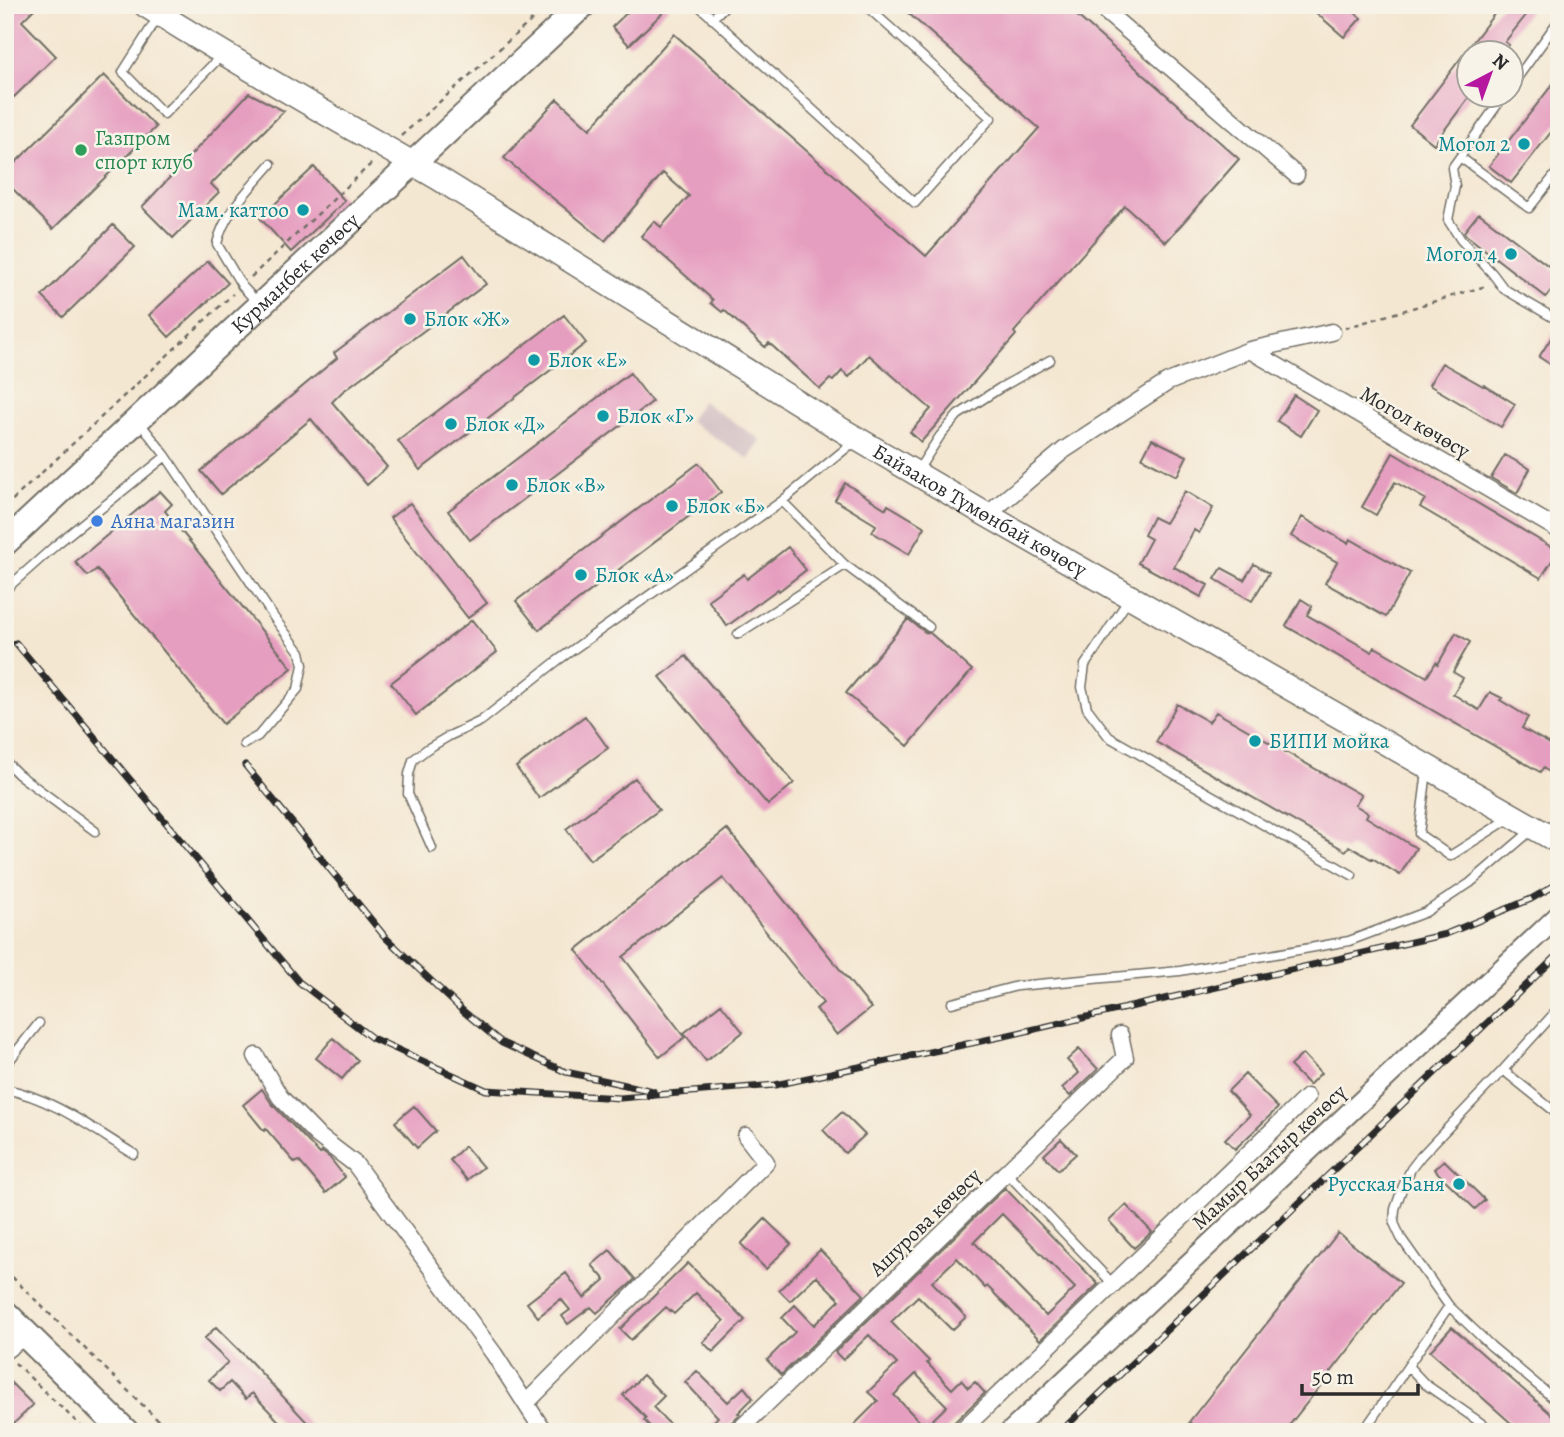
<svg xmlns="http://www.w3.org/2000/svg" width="1564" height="1437" font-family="Alegreya,serif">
  <rect width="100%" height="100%" fill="#f7f3e8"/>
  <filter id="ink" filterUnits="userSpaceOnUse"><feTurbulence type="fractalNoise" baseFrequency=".0143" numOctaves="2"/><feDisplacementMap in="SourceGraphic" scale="14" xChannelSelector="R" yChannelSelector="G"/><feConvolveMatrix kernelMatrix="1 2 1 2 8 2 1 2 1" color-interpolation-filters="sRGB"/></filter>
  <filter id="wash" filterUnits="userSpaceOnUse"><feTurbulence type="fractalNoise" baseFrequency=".00686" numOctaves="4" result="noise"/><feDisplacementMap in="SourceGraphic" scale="28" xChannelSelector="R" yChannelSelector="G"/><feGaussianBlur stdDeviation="1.57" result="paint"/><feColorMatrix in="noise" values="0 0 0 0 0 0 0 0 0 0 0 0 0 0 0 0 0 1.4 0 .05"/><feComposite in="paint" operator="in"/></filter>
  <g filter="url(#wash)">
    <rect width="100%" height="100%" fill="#f4e7d1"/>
    <path fill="#d2bec3" d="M 702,401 L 761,440 L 749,459 L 689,421 Z"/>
    <g id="blocks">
      <path fill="#e69ec0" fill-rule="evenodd" d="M 5,5 L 38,5 L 22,21 L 56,56 L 14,97 L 5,88 Z
        M 635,5 L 671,5 L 629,45 L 612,27 Z
        M 899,5 L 1065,5 L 1239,159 L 1166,242 L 1125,206 L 1014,332 L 1016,335 L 921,442 L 910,432 L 931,409 L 869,355 L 849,377 L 842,371 L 833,381 L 830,379 L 820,389 L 769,343 L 765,347 L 724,310 L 722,312 L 711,303 L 713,300 L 641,236 L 654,221 L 661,227 L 689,196 L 663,173 L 605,241 L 504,158 L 557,99 L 590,129 L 674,34 L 926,256 L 1039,128 Z
        M 1307,5 L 1346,5 L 1361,18 L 1344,37 Z
        M 1501,5 L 1534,5 L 1505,42 L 1509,45 L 1503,52 L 1469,52 L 1469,97 L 1434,144 L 1410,125 Z
        M 104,75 L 156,127 L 53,229 L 5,181 L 5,173 Z
        M 1559,76 L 1559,122 L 1511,183 L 1489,166 Z
        M 249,93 L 284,111 L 211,184 L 219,192 L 173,238 L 142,207 Z
        M 314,167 L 345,201 L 291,252 L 260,218 Z
        M 1479,213 L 1559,274 L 1559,280 L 1546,297 L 1466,235 L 1464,232 Z
        M 113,225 L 135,247 L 63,317 L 42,296 Z
        M 464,255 L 486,284 L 342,392 L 332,402 L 387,467 L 367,485 L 311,419 L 221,494 L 201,471 L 337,358 L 334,353 Z
        M 208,261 L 228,283 L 169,337 L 149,315 Z
        M 564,315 L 586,343 L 420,470 L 398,441 Z
        M 1558,327 L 1559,327 L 1559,370 L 1539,357 Z
        M 1442,363 L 1483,386 L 1484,385 L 1515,404 L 1501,427 L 1429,385 Z
        M 630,373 L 652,402 L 470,540 L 448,511 Z
        M 1294,395 L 1317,410 L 1301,436 L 1277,421 Z
        M 1152,439 L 1187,456 L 1177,476 L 1142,458 Z
        M 1393,453 L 1558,551 L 1541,578 L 1420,507 L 1425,499 L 1395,482 L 1376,515 L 1362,507 Z
        M 1505,455 L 1530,469 L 1517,493 L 1491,478 Z
        M 699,463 L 721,492 L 539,630 L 516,601 Z
        M 845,483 L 886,509 L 888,505 L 925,527 L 909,554 L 872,532 L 876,525 L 835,500 Z
        M 160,491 L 172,504 L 165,511 L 292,668 L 223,724 L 97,569 L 88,576 L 75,562 Z
        M 1185,491 L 1213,508 L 1199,533 L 1194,530 L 1174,567 L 1208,585 L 1201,597 L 1138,563 L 1151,539 L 1144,535 L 1153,517 L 1165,523 Z
        M 410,503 L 487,603 L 468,618 L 390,518 Z
        M 1302,517 L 1348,543 L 1350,539 L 1410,573 L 1386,617 L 1325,583 L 1337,562 L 1291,536 Z
        M 788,547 L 806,570 L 779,591 L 778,589 L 727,626 L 708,600 L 744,574 L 747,579 Z
        M 1254,564 L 1269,573 L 1252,601 L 1215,579 L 1222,568 L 1244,580 Z
        M 1301,599 L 1312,606 L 1307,615 L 1372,652 L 1375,647 L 1427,677 L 1436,662 L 1438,664 L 1456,633 L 1470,642 L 1453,672 L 1463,678 L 1453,694 L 1479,710 L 1490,692 L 1502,698 L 1500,700 L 1528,717 L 1522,728 L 1559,749 L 1559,778 L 1543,768 L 1540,772 L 1286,626 Z
        M 908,619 L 925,632 L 930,633 L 972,670 L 908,746 L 846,693 Z
        M 472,620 L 497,652 L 416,715 L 391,683 Z
        M 686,656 L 794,783 L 768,805 L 660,677 Z
        M 1177,704 L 1209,722 L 1216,712 L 1361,795 L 1355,805 L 1368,813 L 1366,817 L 1416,848 L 1400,875 L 1372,858 L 1371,859 L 1349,846 L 1346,851 L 1156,742 Z
        M 585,716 L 608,748 L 539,798 L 516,767 Z
        M 635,778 L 659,810 L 590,860 L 566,829 Z
        M 727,829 L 871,1008 L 837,1035 L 816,1009 L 823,1003 L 723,878 L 623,957 L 685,1037 L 660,1057 L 576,950 Z
        M 721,1004 L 743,1032 L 706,1061 L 684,1033 Z
        M 333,1038 L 358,1060 L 342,1079 L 316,1058 Z
        M 1079,1049 L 1098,1069 L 1070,1096 L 1062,1088 L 1079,1073 L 1067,1060 Z
        M 1303,1054 L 1321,1073 L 1309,1085 L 1290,1066 Z
        M 1245,1074 L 1278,1108 L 1235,1149 L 1225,1139 L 1250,1115 L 1228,1091 Z
        M 262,1089 L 272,1104 L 320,1154 L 322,1152 L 329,1157 L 345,1177 L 326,1193 L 299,1161 L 295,1163 L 266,1129 L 264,1131 L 243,1105 Z
        M 414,1106 L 436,1131 L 417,1148 L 395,1122 Z
        M 842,1112 L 865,1135 L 845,1153 L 823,1130 Z
        M 1061,1139 L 1076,1154 L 1058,1170 L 1044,1155 Z
        M 465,1146 L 483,1167 L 467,1180 L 450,1160 Z
        M 1444,1160 L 1485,1200 L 1475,1209 L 1434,1169 Z
        M 1005,1188 L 1098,1284 L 1040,1340 L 987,1286 L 985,1288 L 957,1258 L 932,1282 L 966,1317 L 952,1330 L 918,1296 L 891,1322 L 929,1361 L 927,1363 L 952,1389 L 961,1380 L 968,1388 L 975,1382 L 985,1393 L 944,1432 L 880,1432 L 875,1427 L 869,1432 L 847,1432 L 878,1401 L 868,1392 L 897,1364 L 869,1335 L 843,1360 L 835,1352 ZM 1002,1214 L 1075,1288 L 1046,1316 L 974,1242 ZM 916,1374 L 947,1406 L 925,1427 L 894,1395 Z
        M 1126,1205 L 1152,1232 L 1134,1248 L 1109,1221 Z
        M 765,1219 L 791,1244 L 766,1269 L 741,1244 Z
        M 1338,1233 L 1401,1283 L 1284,1432 L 1202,1432 L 1189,1422 Z
        M 610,1250 L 635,1279 L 630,1284 L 597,1313 L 591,1307 L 568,1324 L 562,1316 L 570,1310 L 561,1299 L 538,1317 L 527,1303 L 566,1273 L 584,1298 L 605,1280 L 592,1265 Z
        M 820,1250 L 864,1295 L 781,1375 L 767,1360 L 795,1332 L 782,1318 L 795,1305 L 814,1325 L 840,1300 L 816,1276 L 790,1301 L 779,1290 Z
        M 688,1263 L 745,1320 L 713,1352 L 703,1342 L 724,1321 L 696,1293 L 674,1314 L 666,1307 L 631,1340 L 620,1329 Z
        M 216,1327 L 250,1361 L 316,1432 L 289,1432 L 252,1393 L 246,1399 L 230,1382 L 220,1391 L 209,1380 L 228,1362 L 204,1339 Z
        M 1452,1327 L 1559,1421 L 1559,1432 L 1521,1432 L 1430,1351 Z
        M 697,1371 L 728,1402 L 744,1387 L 753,1398 L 738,1413 L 740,1414 L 729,1425 L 727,1432 L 703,1432 L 718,1417 L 685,1382 Z
        M 643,1375 L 664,1396 L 653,1407 L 677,1432 L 655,1432 L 644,1420 L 646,1418 L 623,1395 Z
        M 5,1377 L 33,1405 L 5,1432 Z"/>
    </g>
  </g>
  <g filter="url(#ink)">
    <use href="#blocks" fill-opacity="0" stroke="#716d65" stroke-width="2"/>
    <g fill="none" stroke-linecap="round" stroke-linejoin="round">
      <defs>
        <path id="service" d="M 698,5 L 915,203 L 991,118 L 865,5
          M 158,17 L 123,72 L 164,114 L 223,54
          M 712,19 L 726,5
          M 1512,85 L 1559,20
          M 1505,94 L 1452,168 L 1455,186 L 1448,220 L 1461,240 L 1492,273 L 1504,289 L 1559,321
          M 1460,157 L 1529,208 L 1559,170
          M 258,303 L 242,286 L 217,244 C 224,212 250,189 271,164
          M 139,422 L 166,456 L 275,619 L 300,652 L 303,665 L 298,689 L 258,736 L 244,744
          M 918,470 L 940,436 L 958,415 L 1000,388 L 1050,360
          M 782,501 L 845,565 L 929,627
          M 5,590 L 57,544 L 166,456
          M 1129,599 L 1085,665 L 1082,687 L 1087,708 L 1109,737 L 1352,875
          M 738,634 L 845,565
          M 5,761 L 18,774 L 95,831
          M 1427,771 L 1419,834 L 1450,856 L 1510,818
          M 432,848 L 408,794 L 409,774 L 413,760 L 427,749 L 449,736 L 481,721 L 557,661 L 782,501 L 855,441
          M 952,1003 L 1017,986 L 1180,971 L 1349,941 L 1426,912 L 1470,883 L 1532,830
          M 1559,1008 L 1503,1070 L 1421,1156 L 1411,1169 L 1403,1186 L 1395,1209 L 1394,1223 L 1401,1238 L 1449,1306 L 1491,1346 L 1559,1403
          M 5,1066 L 39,1023
          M 1503,1070 L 1559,1115
          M 5,1089 C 53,1098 94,1130 134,1154
          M 1006,1172 L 1113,1284
          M 1449,1306 L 1408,1366 L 1425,1384 L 1494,1432
          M 1363,1432 L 1408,1366"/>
        <path id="minor" d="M 1098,5 L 1296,175
          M 1250,350 L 1559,530
          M 987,515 L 1064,450 L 1168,382 L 1250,350 L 1332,332
          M 256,1056 L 280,1097 L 317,1135 L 355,1164 L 494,1354 L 544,1432
          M 5,1351 L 26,1335
          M 526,1403 L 766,1162 L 746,1136
          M 737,1432 L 1125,1058 L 1120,1035
          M 960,1432 L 1307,1097"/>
        <path id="tertiary" d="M 1010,1432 L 1559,915"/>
        <g id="secondary">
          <path id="s1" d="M 145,5 C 241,66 340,121 438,178 L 837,427 L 987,515 L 1559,842"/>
        </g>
        <g id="primary">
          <path id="s2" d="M 5,543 L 583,5"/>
        </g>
        <path id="trunk" d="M 5,1314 L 125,1432"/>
      </defs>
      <use href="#service" stroke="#716d65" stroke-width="11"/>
      <use href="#minor" stroke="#716d65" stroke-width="19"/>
      <use href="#tertiary" stroke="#716d65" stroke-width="23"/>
      <use href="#secondary" stroke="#716d65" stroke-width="26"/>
      <use href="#primary" stroke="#716d65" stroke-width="28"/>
      <use href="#trunk" stroke="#716d65" stroke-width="30"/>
      <path stroke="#716d65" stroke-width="2.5" stroke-dasharray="5 5" stroke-linecap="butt" d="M 401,136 L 549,5
        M 251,277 L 373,162
        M 1345,328 L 1486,286
        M 5,507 L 233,294
        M 5,1270 L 170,1432
        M 15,1363 L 87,1432"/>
      <use href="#service" stroke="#fff" stroke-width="8"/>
      <use href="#minor" stroke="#fff" stroke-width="16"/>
      <use href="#tertiary" stroke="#fff" stroke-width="19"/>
      <use href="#secondary" stroke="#fff" stroke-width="23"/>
      <use href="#primary" stroke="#fff" stroke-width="24"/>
      <use href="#trunk" stroke="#fff" stroke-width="26"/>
      <defs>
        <path id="rail" d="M 16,643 L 299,982 L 372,1038 L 486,1090 L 620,1098 L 775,1085 L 1009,1035 L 1446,934 L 1531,899 L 1559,883
          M 245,765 L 386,938 L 463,1011 L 502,1043 L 566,1072 L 653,1091
          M 1060,1432 L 1559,954"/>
      </defs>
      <use href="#rail" stroke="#2b2b2b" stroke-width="7"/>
      <use href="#rail" stroke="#f7f3e8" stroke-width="4.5" stroke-dasharray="13" stroke-linecap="butt"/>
    </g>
  </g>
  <g fill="#0f9aa8" stroke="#f7f3e8" stroke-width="2.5">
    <circle cx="1524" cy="144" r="7"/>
    <circle cx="303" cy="210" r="7"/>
    <circle cx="1511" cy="254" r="7"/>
    <circle cx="410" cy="319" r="7"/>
    <circle cx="534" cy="360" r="7"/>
    <circle cx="603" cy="416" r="7"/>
    <circle cx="451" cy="424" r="7"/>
    <circle cx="512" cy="485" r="7"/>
    <circle cx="672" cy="506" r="7"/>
    <circle cx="581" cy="575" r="7"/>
    <circle cx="1255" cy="741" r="7"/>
    <circle cx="1459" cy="1184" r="7"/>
  </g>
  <circle fill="#2e9e5b" stroke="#f7f3e8" stroke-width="2.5" cx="81" cy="150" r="7"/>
  <circle fill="#3f7fe0" stroke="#f7f3e8" stroke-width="2.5" cx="97" cy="521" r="7"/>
  <g text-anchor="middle" stroke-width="5" stroke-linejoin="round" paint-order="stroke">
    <g font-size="21" fill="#27864d" stroke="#f7f3e8" text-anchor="start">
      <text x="95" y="145">Газпром<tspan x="95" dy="24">спорт клуб</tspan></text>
    </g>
    <g font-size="21" fill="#0d838f" stroke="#f7f3e8" text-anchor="start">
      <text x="1510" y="151" text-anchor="end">Могол 2</text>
      <text x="289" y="217" text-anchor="end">Мам. каттоо</text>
      <text x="1497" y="261" text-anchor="end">Могол 4</text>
      <text x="424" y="326">Блок «Ж»</text>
      <text x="548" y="367">Блок «Е»</text>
      <text x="617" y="423">Блок «Г»</text>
      <text x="465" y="431">Блок «Д»</text>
      <text x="526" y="492">Блок «В»</text>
      <text x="686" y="513">Блок «Б»</text>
      <text x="595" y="582">Блок «А»</text>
      <text x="1269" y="748">БИПИ мойка</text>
      <text x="1445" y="1191" text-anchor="end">Русская Баня</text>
    </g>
    <g font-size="21" fill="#2b2b2b" stroke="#f7f3e8">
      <text dy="7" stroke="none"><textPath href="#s2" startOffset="396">Курманбек көчөсү</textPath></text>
      <text transform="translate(1415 422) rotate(30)" y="7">Могол көчөсү</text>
      <text dy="7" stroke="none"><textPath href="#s1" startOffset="976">Байзаков Түмөнбай көчөсү</textPath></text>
      <text transform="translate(1269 1157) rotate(-43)" y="7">Мамыр Баатыр көчөсү</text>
      <text transform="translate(925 1222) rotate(-44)" y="7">Ашурова көчөсү</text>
    </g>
    <g font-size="21" fill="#366cbe" stroke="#f7f3e8" text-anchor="start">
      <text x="111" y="528">Аяна магазин</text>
    </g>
  </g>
  <rect width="1564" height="1437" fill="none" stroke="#f7f3e8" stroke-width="28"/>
  <g transform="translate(1490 74) rotate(41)"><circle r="33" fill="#f7f3e8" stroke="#a5a39c" stroke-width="2"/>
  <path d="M0-5L12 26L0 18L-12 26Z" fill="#b5179e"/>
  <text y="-10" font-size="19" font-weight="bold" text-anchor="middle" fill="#2b2b2b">N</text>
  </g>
  <path d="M1302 1384v10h116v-10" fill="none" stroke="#2b2b2b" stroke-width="3.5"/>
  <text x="1312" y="1384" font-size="21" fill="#2b2b2b" stroke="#f7f3e8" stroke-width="5" paint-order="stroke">50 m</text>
</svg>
